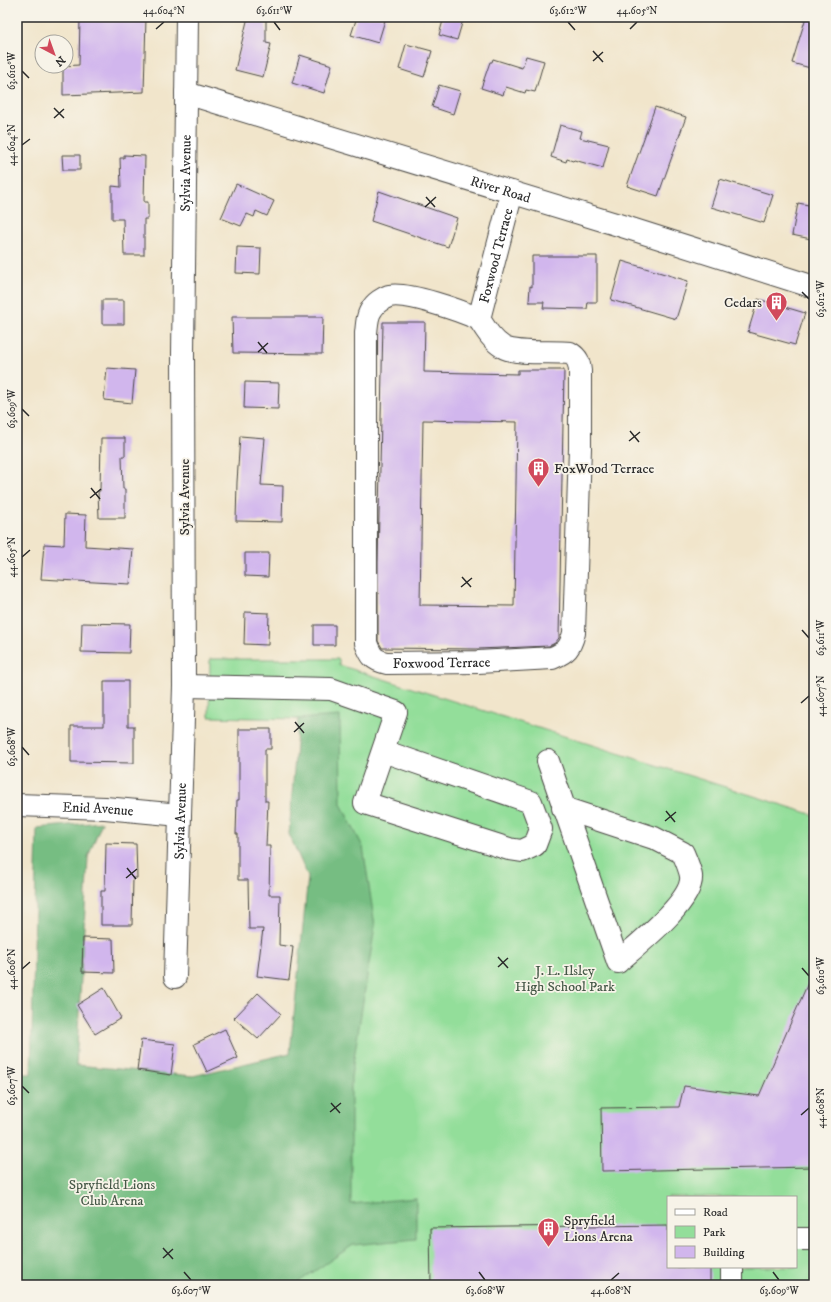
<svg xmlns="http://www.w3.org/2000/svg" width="831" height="1302" font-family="'IM FELL DW Pica',serif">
  <rect width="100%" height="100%" fill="#f7f3e8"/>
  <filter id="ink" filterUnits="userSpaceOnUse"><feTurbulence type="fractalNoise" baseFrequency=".025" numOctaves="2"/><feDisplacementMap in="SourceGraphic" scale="8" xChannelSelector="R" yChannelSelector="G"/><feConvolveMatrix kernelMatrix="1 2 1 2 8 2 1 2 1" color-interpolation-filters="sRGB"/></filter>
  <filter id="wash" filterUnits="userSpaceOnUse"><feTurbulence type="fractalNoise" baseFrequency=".012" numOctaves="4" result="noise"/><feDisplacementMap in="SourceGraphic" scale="16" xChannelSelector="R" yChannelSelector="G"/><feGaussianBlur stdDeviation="0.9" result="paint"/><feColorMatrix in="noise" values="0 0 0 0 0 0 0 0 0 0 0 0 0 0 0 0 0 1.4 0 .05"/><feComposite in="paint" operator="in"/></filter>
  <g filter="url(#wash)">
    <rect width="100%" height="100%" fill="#f1e5cb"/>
    <path fill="#93de9a" stroke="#5f8462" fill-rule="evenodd" d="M 210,659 L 339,659 L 339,665 L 814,815 L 814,1285 L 17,1285 L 17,1079 L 334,1092 L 338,717 L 298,719 L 209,717 ZM 668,1197 L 796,1197 L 796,1267 L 668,1267 Z"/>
    <path fill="#76bd82" stroke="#507456" d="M 340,716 L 341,804 L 363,847 L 375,926 L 351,1077 L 351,1204 L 416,1198 L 416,1239 L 353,1245 L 300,1281 L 296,1285 L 17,1285 L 17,1074 L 31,1074 L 37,828 L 102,822 L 88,857 L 76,1065 L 193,1076 L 290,1053 L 308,877 L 289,834 L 298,719 Z"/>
    <g id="blocks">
      <path fill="#d1b6ed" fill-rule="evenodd" d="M 80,17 L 146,17 L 144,92 L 63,95 L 63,66 L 79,65 Z
        M 248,17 L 266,17 L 266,43 L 271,44 L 263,77 L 235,70 Z
        M 357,17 L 386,17 L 378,43 L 351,35 Z
        M 444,17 L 454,17 L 463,20 L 457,40 L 439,35 Z
        M 806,17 L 814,17 L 814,69 L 792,63 Z
        M 406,44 L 432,51 L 424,77 L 399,69 Z
        M 300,55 L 332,65 L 324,93 L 292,83 Z
        M 526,56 L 544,61 L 535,92 L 526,90 L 525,93 L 506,87 L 503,95 L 481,88 L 490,62 L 492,62 L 493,59 L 522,68 Z
        M 439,85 L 460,91 L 453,114 L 432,107 Z
        M 655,107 L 686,117 L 658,196 L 627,186 Z
        M 560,125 L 582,131 L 580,138 L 609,145 L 603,168 L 574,160 L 573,161 L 567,159 L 566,162 L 551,157 Z
        M 62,155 L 80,155 L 80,170 L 63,170 Z
        M 124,155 L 145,156 L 144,202 L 148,202 L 148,219 L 144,219 L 144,255 L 124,255 L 123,219 L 112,219 L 112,186 L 121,187 L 120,158 L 124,158 Z
        M 720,179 L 773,195 L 764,223 L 711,207 Z
        M 236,184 L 274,201 L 267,216 L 256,211 L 254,217 L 247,214 L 241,226 L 221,218 Z
        M 379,191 L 457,218 L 448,247 L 371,221 Z
        M 798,203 L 814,206 L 814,223 L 811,239 L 792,235 Z
        M 237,247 L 261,248 L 260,274 L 236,273 Z
        M 532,256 L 597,256 L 597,302 L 588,302 L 587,309 L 543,308 L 544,302 L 529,302 L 530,286 L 532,287 Z
        M 622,261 L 688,281 L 676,319 L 611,300 Z
        M 758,299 L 805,313 L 795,345 L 748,332 Z
        M 102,300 L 124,300 L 124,324 L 102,324 Z
        M 232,317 L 323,317 L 322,354 L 233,353 Z
        M 383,322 L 425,322 L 424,372 L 518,374 L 518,370 L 564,370 L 559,638 L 555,643 L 549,646 L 478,649 L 382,648 L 381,646 L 378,641 L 378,563 ZM 423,420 L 517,422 L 514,606 L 420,605 Z
        M 107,368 L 135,370 L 132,403 L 104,400 Z
        M 245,382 L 279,383 L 278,409 L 244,408 Z
        M 240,436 L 265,438 L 261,485 L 283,486 L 282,522 L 236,521 L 237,482 Z
        M 101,438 L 125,438 L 125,456 L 122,456 L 123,489 L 125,489 L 125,518 L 99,518 L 98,491 L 100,491 Z
        M 65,514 L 86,515 L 85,546 L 133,549 L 130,584 L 41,579 L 44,544 L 64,545 Z
        M 245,553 L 269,553 L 268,577 L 245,576 Z
        M 245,612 L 269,613 L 268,645 L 244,644 Z
        M 82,623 L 130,624 L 129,653 L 81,652 Z
        M 314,625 L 335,625 L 335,645 L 314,645 Z
        M 104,681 L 128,681 L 128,726 L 134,726 L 134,763 L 71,762 L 71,726 L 104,726 Z
        M 239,729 L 271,729 L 271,749 L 265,749 L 265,801 L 268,801 L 266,846 L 270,846 L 269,895 L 280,895 L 279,945 L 293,947 L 289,980 L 257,976 L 263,929 L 249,929 L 248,880 L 238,880 L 238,834 L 236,834 L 237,800 L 239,800 Z
        M 106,843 L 136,844 L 137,878 L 133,878 L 132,925 L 101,925 L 101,891 L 105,891 Z
        M 83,938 L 113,939 L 114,973 L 82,972 Z
        M 814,969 L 814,1167 L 602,1171 L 601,1108 L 679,1107 L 684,1086 L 759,1096 Z
        M 104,988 L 121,1018 L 95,1034 L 77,1005 Z
        M 258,993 L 281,1014 L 258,1039 L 234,1018 Z
        M 225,1029 L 238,1058 L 207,1072 L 194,1044 Z
        M 141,1040 L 175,1044 L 171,1075 L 137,1070 Z
        M 668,1225 L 668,1267 L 710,1267 L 710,1285 L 431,1285 L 430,1228 Z"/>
    </g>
  </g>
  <g filter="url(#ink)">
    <use href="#blocks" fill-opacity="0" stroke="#494743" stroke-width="1"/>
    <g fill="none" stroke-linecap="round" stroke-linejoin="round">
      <defs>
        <g id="minor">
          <path id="s1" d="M 186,93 L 622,226 L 814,287"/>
          <path id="s2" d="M 479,319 C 461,311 408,292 389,296 C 383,298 375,303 372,309 C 367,315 367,325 366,333 L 366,643 C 371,656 373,660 387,663 L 478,662 L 552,658 C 567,652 570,648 574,633 L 580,448 L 580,371 C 579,362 578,358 570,353 C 553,351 517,355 503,347 C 492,340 486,330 479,319 L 512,192"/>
          <path d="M 184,686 L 331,689 L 396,712 L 365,803 L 509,849 L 522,851 L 535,845 L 541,829 L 531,802 L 383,751"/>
          <path d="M 548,761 L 618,962 C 636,946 694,901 691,876 C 690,869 686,860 683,853 L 654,838 L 563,808"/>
          <path id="s3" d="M 17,805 L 105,808 L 180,815"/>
          <path id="s4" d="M 175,977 L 184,686 L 183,353 L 187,17"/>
          <path d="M 796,1239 L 814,1239"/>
          <path d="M 732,1285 L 732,1267"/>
        </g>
      </defs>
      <use href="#minor" stroke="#494743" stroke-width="24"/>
      <use href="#minor" stroke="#fff" stroke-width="22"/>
    </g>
  </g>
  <path fill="none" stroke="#2b2b2b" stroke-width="1.5" d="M 274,22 L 280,30M 568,22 L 575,30M 156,29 L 164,22M 630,29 L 637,22M 593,51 L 603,62M 593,61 L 603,52M 22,71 L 29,78M 54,108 L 64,118M 54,118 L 64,109M 22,145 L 30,139M 426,197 L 435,207M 425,207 L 436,197M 802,292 L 809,299M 258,342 L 267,353M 258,352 L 268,343M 22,409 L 29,416M 630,431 L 639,442M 629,441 L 640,432M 91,488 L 100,499M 90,498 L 101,489M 22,557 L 30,550M 462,577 L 471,587M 461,587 L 472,578M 802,630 L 809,638M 801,703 L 809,696M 295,722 L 304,733M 294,732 L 304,723M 22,747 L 29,755M 666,811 L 675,822M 665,821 L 676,812M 127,868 L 136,879M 126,878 L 137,869M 498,957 L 508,968M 498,967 L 508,958M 802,968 L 809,976M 22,969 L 30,962M 22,1086 L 29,1093M 331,1103 L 340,1113M 330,1112 L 341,1103M 801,1115 L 809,1108M 163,1248 L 173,1259M 163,1258 L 173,1249M 184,1272 L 191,1280M 479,1272 L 485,1280M 773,1272 L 779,1280M 611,1280 L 619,1273"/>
  <defs>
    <symbol id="building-pin" viewBox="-11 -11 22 30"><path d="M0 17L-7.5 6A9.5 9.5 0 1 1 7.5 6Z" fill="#d1495b" stroke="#f7f3e8"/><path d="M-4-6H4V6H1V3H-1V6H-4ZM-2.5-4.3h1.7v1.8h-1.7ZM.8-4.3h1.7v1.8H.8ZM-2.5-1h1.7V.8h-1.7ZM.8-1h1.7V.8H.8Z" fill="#fff"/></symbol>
  </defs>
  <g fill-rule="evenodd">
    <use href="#building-pin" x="764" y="290" width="25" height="34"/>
    <use href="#building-pin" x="526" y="456" width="25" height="34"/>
    <use href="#building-pin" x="536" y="1216" width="25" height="34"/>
  </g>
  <g text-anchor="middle" stroke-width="3.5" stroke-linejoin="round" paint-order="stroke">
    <g font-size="14" fill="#2b2b2b" stroke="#f7f3e8">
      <text dy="5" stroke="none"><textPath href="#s4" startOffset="804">Sylvia Avenue</textPath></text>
      <text dy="5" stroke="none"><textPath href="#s1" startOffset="329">River Road</textPath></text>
      <text dy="5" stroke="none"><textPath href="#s2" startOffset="1136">Foxwood Terrace</textPath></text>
      <text transform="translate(184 497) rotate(-90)" y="5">Sylvia Avenue</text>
      <text dy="5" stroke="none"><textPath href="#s2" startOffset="536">Foxwood Terrace</textPath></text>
      <text dy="5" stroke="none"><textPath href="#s3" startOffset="81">Enid Avenue</textPath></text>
      <text dy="5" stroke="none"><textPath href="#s4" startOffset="156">Sylvia Avenue</textPath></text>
    </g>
    <g font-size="14" fill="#2b2b2b" stroke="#f7f3e8" text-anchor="start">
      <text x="762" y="307" text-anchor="end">Cedars</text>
      <text x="554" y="473">FoxWood Terrace</text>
      <text x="564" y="1225">Spryfield<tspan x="564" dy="16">Lions Arena</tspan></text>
    </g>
    <g font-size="14" fill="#455847" stroke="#f7f3e8">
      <text x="565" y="975">J. L. Ilsley<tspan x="565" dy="16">High School Park</tspan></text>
      <text x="112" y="1189">Spryfield Lions<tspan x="112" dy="16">Club Arena</tspan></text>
    </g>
  </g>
  <rect width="831" height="1302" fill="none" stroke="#f7f3e8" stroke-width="44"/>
  <rect x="667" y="1196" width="130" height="72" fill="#f7f3e8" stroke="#a5a39c"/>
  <rect x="675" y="1209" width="20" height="6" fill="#ffffff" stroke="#a5a39c"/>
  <text x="703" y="1216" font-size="12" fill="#2b2b2b">Road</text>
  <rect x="675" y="1226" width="20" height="12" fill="#93de9a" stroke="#a5a39c"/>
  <text x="703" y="1236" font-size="12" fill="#2b2b2b">Park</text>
  <rect x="675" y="1246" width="20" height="12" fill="#d1b6ed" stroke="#a5a39c"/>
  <text x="703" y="1256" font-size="12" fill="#2b2b2b">Building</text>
  <g transform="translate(54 54) rotate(139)"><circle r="19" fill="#f7f3e8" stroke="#a5a39c"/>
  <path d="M0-3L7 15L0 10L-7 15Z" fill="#d1495b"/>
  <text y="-6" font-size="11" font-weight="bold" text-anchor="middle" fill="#2b2b2b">N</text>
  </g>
  <rect x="22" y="22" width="787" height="1258" fill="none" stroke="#2b2b2b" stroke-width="1.5"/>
  <g font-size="10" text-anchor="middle" fill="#2b2b2b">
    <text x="164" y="14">44.604°N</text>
    <text x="274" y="14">63.611°W</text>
    <text x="568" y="14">63.612°W</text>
    <text x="637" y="14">44.605°N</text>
    <text transform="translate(11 71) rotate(-90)" y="4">63.610°W</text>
    <text transform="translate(11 145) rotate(-90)" y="4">44.604°N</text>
    <text transform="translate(820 299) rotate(-90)" y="4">63.612°W</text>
    <text transform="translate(11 409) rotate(-90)" y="4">63.609°W</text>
    <text transform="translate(11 557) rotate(-90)" y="4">44.605°N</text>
    <text transform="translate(820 638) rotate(-90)" y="4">63.611°W</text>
    <text transform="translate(820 696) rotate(-90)" y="4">44.607°N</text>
    <text transform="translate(11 747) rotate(-90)" y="4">63.608°W</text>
    <text transform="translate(11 969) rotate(-90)" y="4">44.606°N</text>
    <text transform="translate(820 976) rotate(-90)" y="4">63.610°W</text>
    <text transform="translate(11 1086) rotate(-90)" y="4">63.607°W</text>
    <text transform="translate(820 1108) rotate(-90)" y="4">44.608°N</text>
    <text x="191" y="1294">63.607°W</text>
    <text x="485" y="1294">63.608°W</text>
    <text x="611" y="1294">44.608°N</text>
    <text x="779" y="1294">63.609°W</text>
  </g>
</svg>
